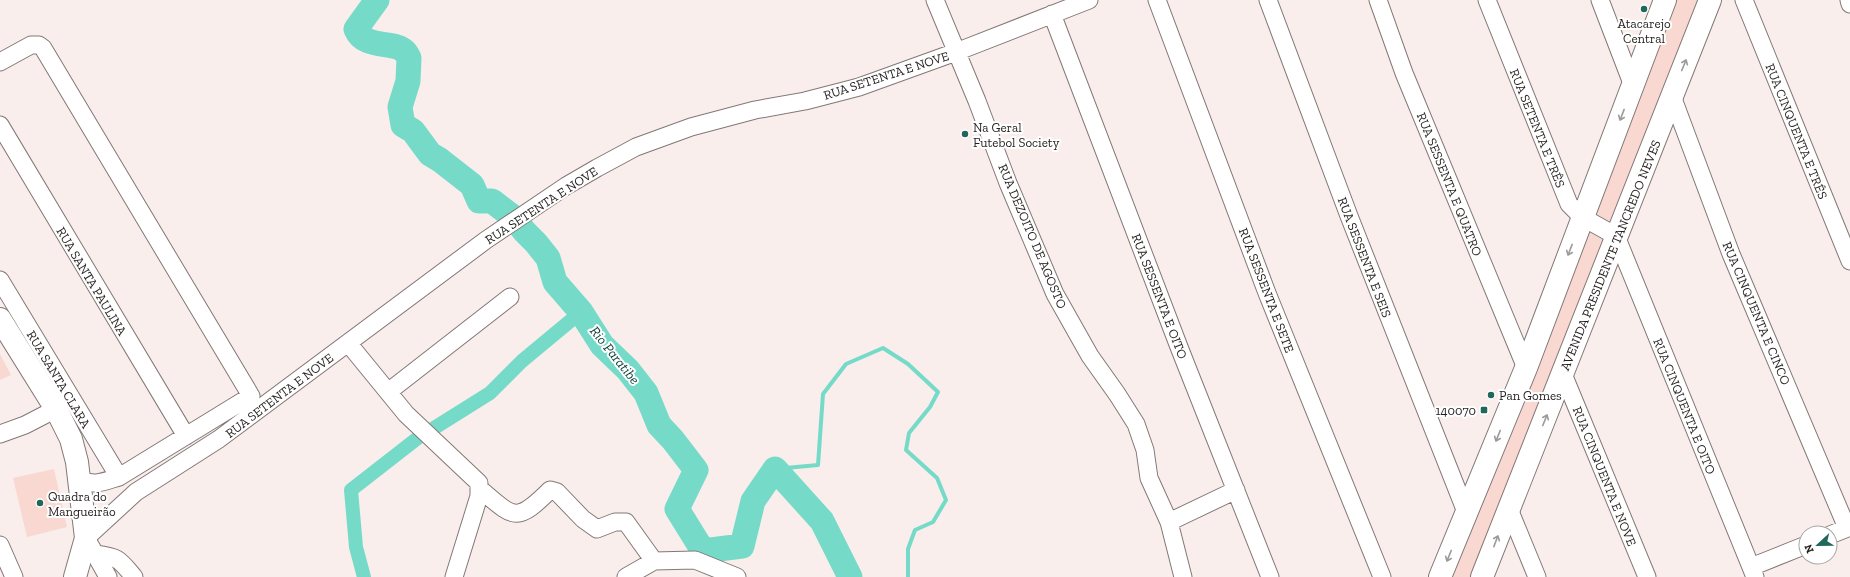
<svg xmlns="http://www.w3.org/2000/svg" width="1850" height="577" font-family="'Zilla Slab',serif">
  <rect width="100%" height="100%" fill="#f9eeeb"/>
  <path fill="#f8d8d1" d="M 1673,0 L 1704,0 L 1477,577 L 1446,577 Z
    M 0,354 L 11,375 L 0,380 Z
    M 54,469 L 67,527 L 27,537 L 13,478 Z"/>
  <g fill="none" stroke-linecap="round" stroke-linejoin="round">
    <path stroke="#75dbc8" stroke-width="4" d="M 775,469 L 818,465 L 823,394 L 846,364 L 883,348 L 908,364 L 938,392 L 930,407 L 909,433 L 906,450 L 937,478 L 946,500 L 933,522 L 915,530 L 908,549 L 908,577"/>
    <path stroke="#75dbc8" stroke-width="14" d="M 431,430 L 490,393 L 522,361 L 581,312
      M 364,577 L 356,547 L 351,490 L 419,437"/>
    <path stroke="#75dbc8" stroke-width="25" d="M 377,0 L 356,29 C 364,49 392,41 403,50 C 406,52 408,56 409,58 L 408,81 L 400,107 L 403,125 L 413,131 L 430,154 L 440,160 L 472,185 L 479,201 L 492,201 L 513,217 L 525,232 L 536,243 L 548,258 L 555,282 L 581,312 L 602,345 L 628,370 L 646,393 L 659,425 L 673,440 L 696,470 L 677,509 L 703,551 L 742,546 L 753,501 L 775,469 L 822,521 L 850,577"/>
    <defs>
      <path id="minor" d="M 935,0 L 977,101 L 1008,183 L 1055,294 L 1090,356 L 1117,394 L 1136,424 L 1145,450 L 1149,478 L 1169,522 L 1183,577
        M 1157,0 L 1267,293 L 1382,577
        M 1268,0 L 1349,216 L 1466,512
        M 1378,0 L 1404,73 L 1526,368
        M 1487,0 L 1569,204 L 1582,217 L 1616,236 L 1755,577
        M 1600,0 L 1633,86
        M 1744,0 L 1850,261
        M 1849,0 L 1850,4
        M 1052,14 L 1179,347 L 1270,577
        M 0,62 L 31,45 L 39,45 L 43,48 L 251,396 L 119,477 C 105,481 94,487 80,479
        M 1672,96 L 1731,254 L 1847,528
        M 0,125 L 186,436
        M 0,280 L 119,477
        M 348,343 L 406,414 L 479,483 L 479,496 L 454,577
        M 1563,374 L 1647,577
        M 388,392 L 510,297
        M 0,434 L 25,425 L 56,409
        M 480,489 C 514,518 516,524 550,490 L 557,492 L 583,519 L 597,529 L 615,522 L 626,522 L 654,561
        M 1509,509 L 1537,577
        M 1169,522 L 1236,490
        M 1830,535 L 1850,527
        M 0,545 L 14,577
        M 95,554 C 119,557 119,559 134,577
        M 1751,567 L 1806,545
        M 108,577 L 86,538 L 136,492 L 219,439 L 486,240 L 566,186 L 597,168 L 636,147 L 691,127 L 755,110 L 805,101 L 859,87 L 956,52 L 1089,0
        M 626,577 L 654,561 L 695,560 L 737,577"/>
      <path id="major" d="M 0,319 L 56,409 L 71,439 L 77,462 L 86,538 L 75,577
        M 1440,577 L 1526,368 L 1665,0
        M 1482,577 L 1710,0"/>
    </defs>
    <use href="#minor" stroke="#827876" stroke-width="19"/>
    <use href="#major" stroke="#827876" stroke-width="24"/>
    <use href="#minor" stroke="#fff" stroke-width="17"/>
    <use href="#major" stroke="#fff" stroke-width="22"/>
  </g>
  <defs><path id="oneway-shaft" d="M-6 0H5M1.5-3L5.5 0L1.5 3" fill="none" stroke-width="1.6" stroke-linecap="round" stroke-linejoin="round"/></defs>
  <g stroke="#9c9a9a">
    <use href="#oneway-shaft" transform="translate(1684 65) rotate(-68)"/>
    <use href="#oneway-shaft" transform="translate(1622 115) rotate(111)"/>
    <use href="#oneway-shaft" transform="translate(1570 250) rotate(111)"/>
    <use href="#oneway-shaft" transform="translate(1545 420) rotate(-68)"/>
    <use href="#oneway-shaft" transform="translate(1498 436) rotate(112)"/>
    <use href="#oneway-shaft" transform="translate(1496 541) rotate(-69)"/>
    <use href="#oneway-shaft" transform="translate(1449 556) rotate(112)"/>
  </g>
  <g fill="#20675c" stroke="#fff" stroke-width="1.5">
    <circle cx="1644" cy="9" r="4"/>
    <circle cx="965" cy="134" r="4"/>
    <circle cx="1491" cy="395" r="4"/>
    <rect x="1480" y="406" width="8" height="8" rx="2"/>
    <circle cx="40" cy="503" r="4"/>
  </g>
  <g text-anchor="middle" stroke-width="4" stroke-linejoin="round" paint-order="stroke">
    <g font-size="13" fill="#231f1e" stroke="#fff" text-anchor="start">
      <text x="1644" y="28" text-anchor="middle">Atacarejo<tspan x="1644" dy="15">Central</tspan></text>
      <text x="973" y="132">Na Geral<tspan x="973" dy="15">Futebol Society</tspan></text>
      <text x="1499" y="400">Pan Gomes</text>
      <text x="1476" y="415" text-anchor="end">140070</text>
      <text x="48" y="501">Quadra do<tspan x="48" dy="15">Mangueirão</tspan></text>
    </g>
    <g font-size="13" fill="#231f1e" stroke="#fff">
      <text transform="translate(886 75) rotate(-18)" y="5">RUA SETENTA E NOVE</text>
      <text transform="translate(1538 128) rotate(68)" y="5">RUA SETENTA E TRÊS</text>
      <text transform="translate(1797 131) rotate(68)" y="5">RUA CINQUENTA E TRÊS</text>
      <text transform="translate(1450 184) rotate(68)" y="5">RUA SESSENTA E QUATRO</text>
      <text transform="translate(541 205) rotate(-33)" y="5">RUA SETENTA E NOVE</text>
      <text transform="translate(1033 236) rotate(67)" y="5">RUA DEZOITO DE AGOSTO</text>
      <text transform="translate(1610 255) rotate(-68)" y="5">AVENIDA PRESIDENTE TANCREDO NEVES</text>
      <text transform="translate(1365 257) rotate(69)" y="5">RUA SESSENTA E SEIS</text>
      <text transform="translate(92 281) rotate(59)" y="5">RUA SANTA PAULINA</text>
      <text transform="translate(1267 290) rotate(69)" y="5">RUA SESSENTA E SETE</text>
      <text transform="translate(1160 296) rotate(69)" y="5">RUA SESSENTA E OITO</text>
      <text transform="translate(1757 313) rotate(67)" y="5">RUA CINQUENTA E CINCO</text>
      <text transform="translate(59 379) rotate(59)" y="5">RUA SANTA CLARA</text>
      <text transform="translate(279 395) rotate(-37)" y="5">RUA SETENTA E NOVE</text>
      <text transform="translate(1685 406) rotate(68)" y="5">RUA CINQUENTA E OITO</text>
      <text transform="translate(1605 476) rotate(68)" y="5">RUA CINQUENTA E NOVE</text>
    </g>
    <g font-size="14" font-style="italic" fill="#0a3b34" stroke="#fff">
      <text transform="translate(615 355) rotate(51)" y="5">Rio Paratibe</text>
    </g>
  </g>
  <g transform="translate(1818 545) rotate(248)"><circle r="19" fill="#ffffff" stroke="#a7a5a5"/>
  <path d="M0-3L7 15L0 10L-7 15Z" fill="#20675c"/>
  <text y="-6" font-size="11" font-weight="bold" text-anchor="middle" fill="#231f1e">N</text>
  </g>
</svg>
